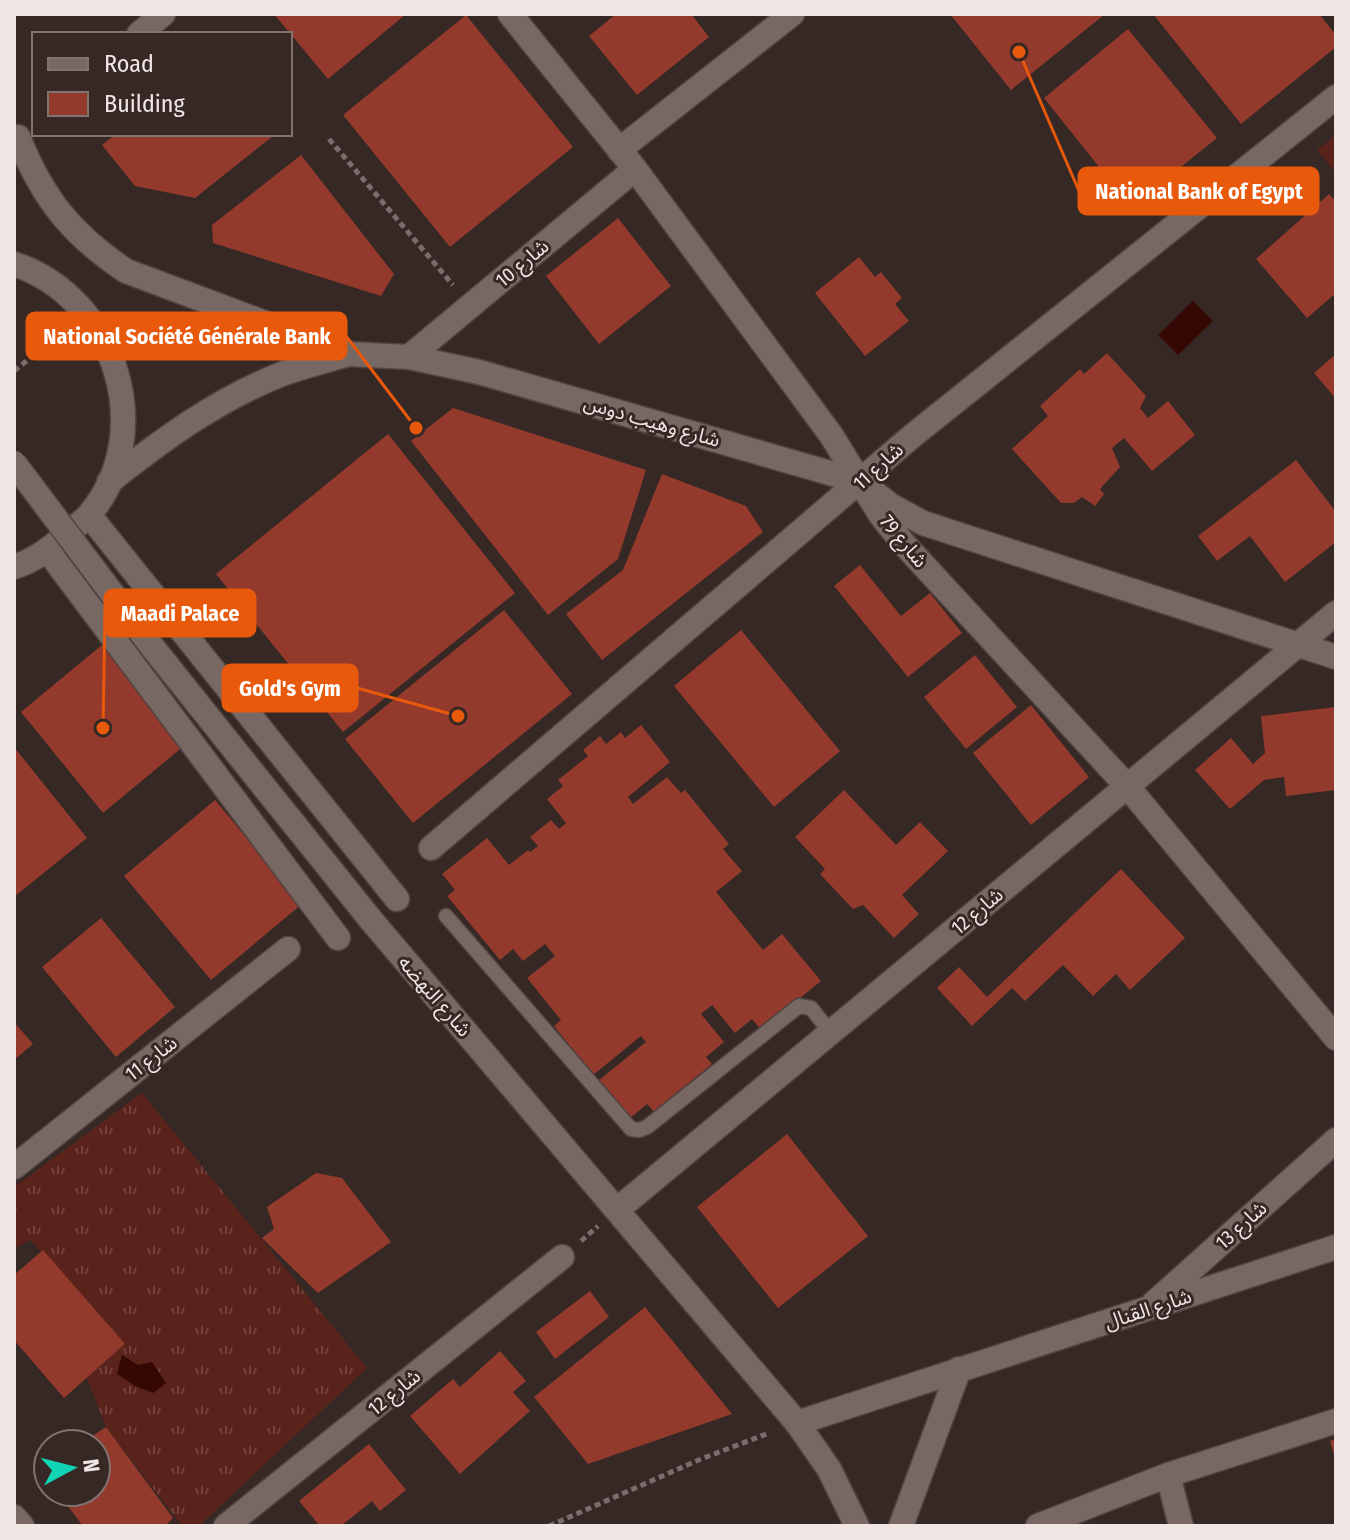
<svg xmlns="http://www.w3.org/2000/svg" width="1350" height="1540" font-family="'Fira Sans Condensed','Noto Sans Arabic',sans-serif">
  <defs>
    <pattern id="grass-tufts" width="24" height="20" patternUnits="userSpaceOnUse" patternTransform="scale(2)"><rect width="24" height="20" fill="#59231b"/><path d="M3 7l-1-3M5 7V3M7 7l1-3M15 17l-1-3M17 17v-4M19 17l1-3" fill="none" stroke="#71433c"/></pattern>
  </defs>
  <rect width="100%" height="100%" fill="#362825"/>
  <path fill="url(#grass-tufts)" d="M 142,1093 L 367,1368 L 199,1526 L 182,1526 L 106,1427 L 87,1378 L 125,1344 L 30,1240 L 14,1249 L 14,1187 Z"/>
  <path fill="#59231b" d="M 1336,135 L 1336,173 L 1317,150 Z"/>
  <path fill="#350803" d="M 1193,301 L 1213,321 L 1178,355 L 1158,335 Z
    M 122,1355 L 138,1365 L 152,1362 L 166,1383 L 153,1393 L 135,1386 L 117,1374 Z"/>
  <path fill="#933a2c" d="M 274,14 L 406,14 L 328,79 Z
    M 616,14 L 691,14 L 709,37 L 637,95 L 589,36 Z
    M 950,14 L 1105,14 L 1011,90 Z
    M 1153,14 L 1319,14 L 1336,35 L 1336,47 L 1241,124 Z
    M 466,15 L 573,147 L 450,247 L 343,115 Z
    M 1128,29 L 1217,138 L 1131,207 L 1044,98 Z
    M 116,134 L 272,134 L 273,136 L 195,198 L 135,186 L 102,145 Z
    M 301,155 L 394,274 L 381,296 L 213,243 L 212,225 Z
    M 1329,194 L 1336,202 L 1336,293 L 1307,318 L 1256,259 Z
    M 618,218 L 671,286 L 599,344 L 546,276 Z
    M 859,257 L 875,277 L 881,272 L 902,298 L 895,304 L 909,321 L 865,356 L 815,293 Z
    M 1107,353 L 1146,396 L 1140,408 L 1148,418 L 1168,401 L 1195,435 L 1152,471 L 1124,438 L 1112,448 L 1120,467 L 1100,489 L 1104,494 L 1095,506 L 1082,497 L 1074,503 L 1061,503 L 1012,449 L 1048,416 L 1040,406 L 1080,369 L 1084,374 Z
    M 1336,354 L 1336,399 L 1314,373 Z
    M 453,408 L 646,470 L 618,559 L 548,615 L 411,441 Z
    M 388,434 L 515,593 L 343,732 L 216,574 Z
    M 1296,460 L 1336,512 L 1336,542 L 1285,582 L 1250,536 L 1217,561 L 1198,536 Z
    M 662,474 L 746,506 L 763,532 L 602,660 L 566,614 L 623,570 Z
    M 860,565 L 901,616 L 930,593 L 962,633 L 908,677 L 834,586 Z
    M 504,610 L 572,694 L 413,823 L 345,739 Z
    M 741,630 L 840,751 L 774,807 L 674,686 Z
    M 103,644 L 185,745 L 103,813 L 21,712 Z
    M 975,655 L 1017,707 L 966,749 L 924,697 Z
    M 1031,705 L 1089,777 L 1031,825 L 973,753 Z
    M 1336,707 L 1336,790 L 1286,796 L 1284,777 L 1264,780 L 1230,809 L 1195,770 L 1231,738 L 1253,764 L 1265,753 L 1261,716 Z
    M 641,725 L 670,762 L 628,797 L 633,804 L 667,777 L 681,793 L 685,790 L 729,844 L 723,849 L 742,871 L 716,892 L 763,950 L 782,934 L 821,981 L 761,1030 L 752,1019 L 735,1033 L 712,1005 L 701,1014 L 724,1042 L 706,1057 L 712,1064 L 670,1098 L 674,1102 L 657,1115 L 647,1104 L 629,1119 L 598,1081 L 646,1042 L 641,1036 L 593,1075 L 554,1026 L 561,1020 L 527,978 L 555,956 L 545,944 L 523,961 L 513,949 L 500,960 L 447,896 L 455,890 L 442,874 L 487,838 L 509,865 L 528,850 L 530,852 L 538,846 L 530,837 L 551,820 L 559,829 L 566,823 L 547,799 L 563,786 L 558,780 L 588,756 L 583,750 L 600,736 L 606,744 L 621,732 L 625,738 Z
    M 14,747 L 87,838 L 14,897 Z
    M 844,790 L 896,845 L 920,822 L 948,851 L 902,895 L 919,914 L 894,938 L 863,905 L 853,909 L 820,874 L 825,869 L 795,837 Z
    M 215,800 L 302,904 L 211,980 L 124,876 Z
    M 1121,869 L 1185,938 L 1130,990 L 1116,974 L 1093,996 L 1063,965 L 1025,1001 L 1012,988 L 972,1026 L 937,988 L 959,967 L 987,997 Z
    M 101,918 L 175,1007 L 116,1057 L 42,967 Z
    M 14,1022 L 33,1044 L 14,1060 Z
    M 787,1134 L 868,1236 L 778,1308 L 697,1207 Z
    M 316,1173 L 342,1178 L 391,1242 L 318,1293 L 262,1238 L 274,1229 L 267,1207 Z
    M 43,1250 L 125,1344 L 64,1398 L 14,1340 L 14,1275 Z
    M 590,1291 L 609,1317 L 555,1359 L 536,1332 Z
    M 645,1307 L 732,1414 L 588,1464 L 534,1397 Z
    M 500,1351 L 526,1381 L 513,1392 L 530,1411 L 460,1474 L 410,1416 L 453,1379 L 460,1387 Z
    M 106,1427 L 173,1518 L 165,1526 L 83,1526 L 57,1492 L 96,1492 L 96,1444 L 80,1444 Z
    M 1336,1439 L 1336,1459 L 1335,1459 L 1330,1441 Z
    M 369,1444 L 406,1490 L 380,1511 L 372,1501 L 341,1526 L 320,1526 L 299,1501 Z"/>
  <g fill="none" stroke-linecap="round" stroke-linejoin="round">
    <defs>
      <path id="lane" d="M 446,916 L 631,1129 L 639,1130 L 647,1127 L 799,1006 L 811,1008 L 831,1033"/>
      <path id="street" d="M 510,14 L 635,169 L 831,435 L 880,514 L 903,543 L 1127,786 L 1336,1038
        M 139,34 L 163,14
        M 18,137 C 43,199 71,234 126,271 L 348,354 L 409,357 L 479,372 L 861,482 L 890,505 L 923,523 L 1336,657
        M 619,150 L 792,14
        M 14,264 C 115,297 159,432 89,515 C 84,521 76,526 70,531 C 53,547 36,560 14,567
        M 409,357 L 635,169
        M 109,482 C 163,439 218,399 282,374 C 303,366 326,361 348,354
        M 89,515 L 397,899
        M 48,551 L 338,938
        M 431,848 L 911,437 L 1336,97
        M 14,1167 L 288,949
        M 618,1209 L 1336,613
        M 1154,1303 L 1336,1140
        M 797,1423 L 1336,1247
        M 1168,1475 L 1181,1526
        M 14,1517 L 22,1526
        M 226,1526 L 562,1257
        M 901,1526 L 959,1369
        M 1038,1526 L 1168,1475 L 1336,1421"/>
      <path id="secondary" d="M 253,773 L 371,920 L 797,1423 L 829,1469 L 857,1526"/>
    </defs>
    <use href="#lane" stroke="#504341" stroke-width="17"/>
    <use href="#street" stroke="#504341" stroke-width="27"/>
    <use href="#secondary" stroke="#504341" stroke-width="27"/>
    <path stroke="#7a6d6b" stroke-width="5" stroke-dasharray="6 4" stroke-linecap="butt" d="M 329,139 L 453,285
      M 14,371 L 64,331
      M 581,1241 L 598,1226
      M 549,1526 L 701,1459 L 769,1433"/>
    <use href="#lane" stroke="#786864" stroke-width="14"/>
    <use href="#street" stroke="#786864" stroke-width="24"/>
    <use href="#secondary" stroke="#786864" stroke-width="24"/>
    <defs>
      <path id="secondary-bridge" d="M 14,463 L 150,644 L 253,773"/>
    </defs>
    <use href="#secondary-bridge" stroke="#504341" stroke-width="27" stroke-linecap="butt"/>
    <use href="#secondary-bridge" stroke="#786864" stroke-width="24"/>
  </g>
  <g text-anchor="middle" stroke-width="6" stroke-linejoin="round" paint-order="stroke">
    <g font-size="20" fill="#f0e6e4" stroke="#362825">
      <text transform="translate(522 263) rotate(-40)" y="7">شارع 10</text>
      <text transform="translate(652 421) rotate(16)" y="7">شارع وهيب دوس</text>
      <text transform="translate(878 466) rotate(-42)" y="7">شارع 11</text>
      <text transform="translate(904 541) rotate(50)" y="7">شارع 79</text>
      <text transform="translate(977 911) rotate(-40)" y="7">شارع 12</text>
      <text transform="translate(435 996) rotate(49)" y="7">شارع النهضه</text>
      <text transform="translate(151 1058) rotate(-38)" y="7">شارع 11</text>
      <text transform="translate(1241 1225) rotate(-42)" y="7">شارع 13</text>
      <text transform="translate(1148 1309) rotate(-18)" y="7">شارع القنال</text>
      <text transform="translate(394 1392) rotate(-39)" y="7">شارع 12</text>
    </g>
  </g>
  <path fill="none" stroke="#e8590c" stroke-width="3" d="M1019 52L1079 191M416 428L346 336M103 728L105 613M458 716L357 688"/>
  <g fill="#e8590c" stroke="#362825" stroke-width="3">
    <circle cx="1019" cy="52" r="8"/>
    <circle cx="416" cy="428" r="8"/>
    <circle cx="103" cy="728" r="8"/>
    <circle cx="458" cy="716" r="8"/>
  </g>
  <g fill="#e8590c" stroke="#e8590c" stroke-width="3">
    <rect x="1079" y="168" width="239" height="46" rx="8"/>
    <rect x="27" y="313" width="319" height="46" rx="8"/>
    <rect x="105" y="590" width="150" height="46" rx="8"/>
    <rect x="223" y="665" width="134" height="46" rx="8"/>
  </g>
  <g font-size="22" text-anchor="middle" font-weight="bold" fill="#fff">
    <text x="1199" y="199">National Bank of Egypt</text>
    <text x="187" y="344">National Société Générale Bank</text>
    <text x="180" y="621">Maadi Palace</text>
    <text x="290" y="696">Gold's Gym</text>
  </g>
  <rect width="1350" height="1540" fill="none" stroke="#f0e6e4" stroke-width="32"/>
  <rect x="32" y="32" width="260" height="104" fill="#362825" stroke="#807471" stroke-width="2"/>
  <rect x="48" y="58" width="40" height="12" fill="#786864" stroke="#807471" stroke-width="2"/>
  <text x="104" y="72" font-size="24" fill="#f0e6e4">Road</text>
  <rect x="48" y="92" width="40" height="24" fill="#933a2c" stroke="#807471" stroke-width="2"/>
  <text x="104" y="112" font-size="24" fill="#f0e6e4">Building</text>
  <g transform="translate(72 1468) rotate(83)"><circle r="38" fill="#362825" stroke="#807471" stroke-width="2"/>
  <path d="M0-6L14 30L0 20L-14 30Z" fill="#0fd5b4"/>
  <text y="-12" font-size="22" font-weight="bold" text-anchor="middle" fill="#f0e6e4">N</text>
  </g>
</svg>
